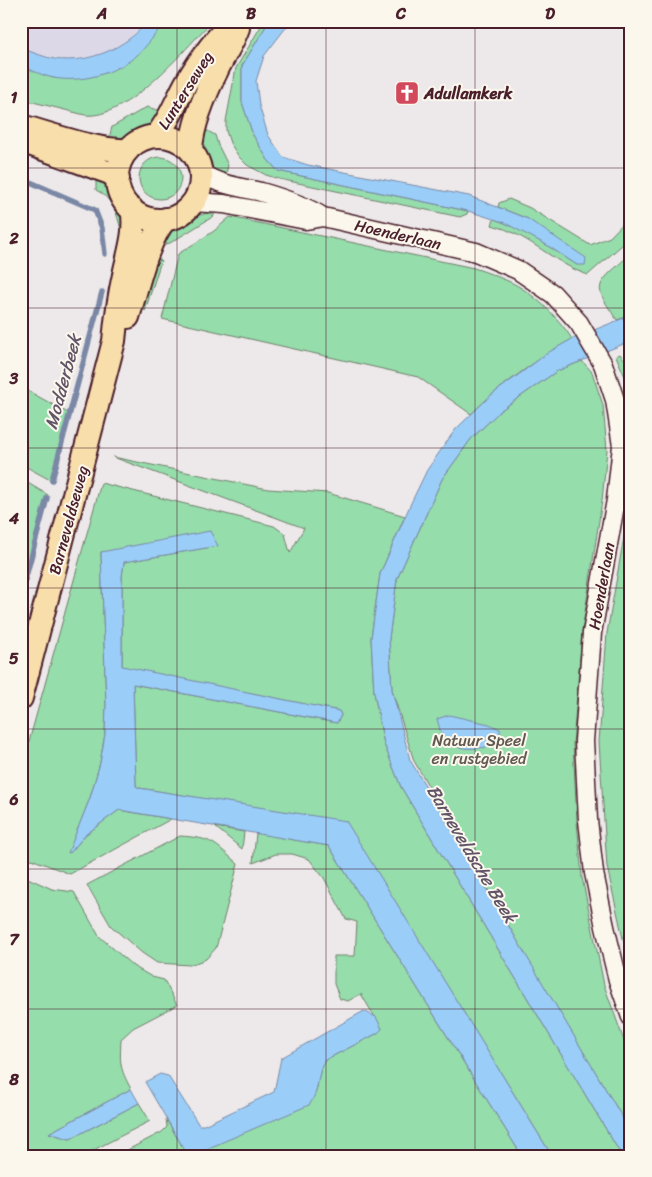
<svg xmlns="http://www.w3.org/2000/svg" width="652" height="1177" font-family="Sriracha,sans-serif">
  <rect width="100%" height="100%" fill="#ede9ea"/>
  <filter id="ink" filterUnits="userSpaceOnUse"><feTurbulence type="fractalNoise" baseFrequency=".02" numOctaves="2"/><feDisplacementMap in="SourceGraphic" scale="10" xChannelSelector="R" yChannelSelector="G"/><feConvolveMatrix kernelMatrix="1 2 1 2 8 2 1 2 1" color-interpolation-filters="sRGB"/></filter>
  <g filter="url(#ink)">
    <path fill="#dcd8e8" d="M 21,21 L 149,21 L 125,42 L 112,49 L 98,55 L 69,60 L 39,55 L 21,48 Z"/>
    <path fill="#95ddab" stroke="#707e6b" d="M 165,21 L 212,21 C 184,50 127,120 85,115 L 21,99 L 21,66 L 54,78 L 152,37 Z
      M 264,21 L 269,21 L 242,66 L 242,102 L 253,135 L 268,160 L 278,171 L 468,211 L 467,214 L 460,217 L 279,179 L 266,175 L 247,165 L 239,157 L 230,143 L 226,131 L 226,121 L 236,68 Z
      M 147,107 L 164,112 C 161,116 158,122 154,125 C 143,134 121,141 108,142 L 112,127 Z
      M 202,128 L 215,135 L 218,145 L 228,165 L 225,178 C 205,168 201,148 202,128 Z
      M139 178a21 21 0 1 1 42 0a21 21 0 1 1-42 0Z
      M 97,179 C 115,189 121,213 125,231 L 121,230 C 117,213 112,198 96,190 L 96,180 Z
      M 509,199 L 530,208 L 590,245 L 610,237 L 631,215 L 631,237 L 588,275 C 554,264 529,234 492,225 L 494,219 C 524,229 551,248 577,265 L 528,219 L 498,207 L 499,203 Z
      M 214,212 L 214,216 L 170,243 L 165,244 L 161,242 C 164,238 167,232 171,229 C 182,220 200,214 214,212 Z
      M 230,217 L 474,268 C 486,272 497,276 508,281 C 532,291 559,318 572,339 C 536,360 501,385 471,414 L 418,377 L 162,319 L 178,254 L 214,231 Z
      M 155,254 L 161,261 L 145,311 L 140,300 Z
      M 631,257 L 631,315 L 617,320 C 593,285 594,287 626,258 Z
      M 620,354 L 631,367 L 631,398 L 626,379 L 616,356 Z
      M 582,361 L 592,372 L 603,405 L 607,450 L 602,501 L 582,632 L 573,744 L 577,822 L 582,877 L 604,985 L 631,1060 L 631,1132 L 529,961 L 414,761 L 392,690 L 389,638 L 397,579 L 442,479 L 471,439 L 501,410 L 557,371 Z
      M 21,387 L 68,413 L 52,481 L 21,464 Z
      M 113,457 L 268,489 L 328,493 L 405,516 L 380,574 L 371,638 L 374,692 L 384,744 L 401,787 L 622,1156 L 552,1156 L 346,822 L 139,788 L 136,786 L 133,684 L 337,723 L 341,715 L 339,711 L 122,667 L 122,576 L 124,562 L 217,546 L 101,552 L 106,705 L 105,734 L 100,763 L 90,798 L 69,852 L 71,852 L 85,835 L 119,810 L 171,819 L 70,874 L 21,855 L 21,770 L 101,483 L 274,526 L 285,534 L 290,553 L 304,528 Z
      M 21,479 L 48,495 L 21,598 Z
      M 631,497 L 631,974 L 607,867 L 599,742 L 607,633 Z
      M 215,827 L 244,832 L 242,849 Z
      M 256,833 L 329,846 L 522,1156 L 116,1156 L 162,1132 L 167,1127 L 166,1119 L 184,1149 L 316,1092 L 321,1066 L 325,1060 L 378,1033 L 382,1029 L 361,994 L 348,1001 L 340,999 L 334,984 L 334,956 L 355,956 L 357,922 L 346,919 L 324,878 L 309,859 L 292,854 L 276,854 L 253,863 Z
      M 180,836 C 213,838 214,843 238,864 L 216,948 L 206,959 L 190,965 L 157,963 L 142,953 L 111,926 L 87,885 Z
      M 21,875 L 52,889 L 74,892 L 99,936 L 133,966 L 152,977 L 164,980 L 177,1005 L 133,1028 L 121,1039 C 120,1063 119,1067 131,1089 L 49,1133 L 70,1139 L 139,1103 L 150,1121 L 82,1156 L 32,1156 L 21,1151 Z"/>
    <path fill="#9acef8" stroke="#7a88a6" d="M 148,21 L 165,21 C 156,33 146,48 135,57 C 113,74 81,83 54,78 C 43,76 32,70 21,66 L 21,48 C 32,52 43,57 55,59 C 89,64 126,48 148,21 Z
      M 269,21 L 291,21 L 264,56 L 256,81 L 259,105 L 268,135 L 283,157 L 308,165 L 469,196 L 528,219 L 586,258 L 585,265 L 577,265 L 545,244 L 503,222 L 468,211 L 278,171 L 268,160 L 253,135 L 242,102 L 242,66 Z
      M 631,315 L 631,341 L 557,371 L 501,410 L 471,439 L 442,479 L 397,579 L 389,638 L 392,690 L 410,760 L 631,1132 L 631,1156 L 622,1156 L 401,787 L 384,744 L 374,692 L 371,638 L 380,574 L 411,503 L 427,470 L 455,430 L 490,396 L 549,352 L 572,339 Z
      M 210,531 L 218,546 L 124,562 L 122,576 L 122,666 L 339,711 L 341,715 L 337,723 L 133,684 L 136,786 L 139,788 L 346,821 L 552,1156 L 522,1156 L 329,846 L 119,810 L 85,835 L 71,852 L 68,853 L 90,798 L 100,763 L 105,734 L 106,705 L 101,552 Z
      M 449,715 L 489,724 L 500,729 L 501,744 C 484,748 457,754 444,738 C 440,734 439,724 437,719 Z
      M 364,1011 L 376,1017 L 382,1029 L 378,1033 L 325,1060 C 316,1074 320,1092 309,1105 L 197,1153 L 189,1153 L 184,1149 L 145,1082 L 160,1074 L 168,1076 L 199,1125 L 204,1125 L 274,1092 L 281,1058 Z
      M 131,1089 L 139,1103 L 70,1139 L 49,1133 Z"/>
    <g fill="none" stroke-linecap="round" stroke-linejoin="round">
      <path stroke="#7a88a6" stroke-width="5.5" d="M 21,178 L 95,210 L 102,228 L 105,254
        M 52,480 L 102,292
        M 21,595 L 47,498"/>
      <defs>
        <path id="minor" d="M 201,173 C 219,185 240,187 261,192 C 282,198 304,205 323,217 L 476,252 L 518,270 L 553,294 L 579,323 L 603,364 L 615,400 L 622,446 L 616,500 L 592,633 L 584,741 L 588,820 L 594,873 L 605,927 L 618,980 L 631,1017
          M 193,202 L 224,204 L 306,220 L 323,217"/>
        <path id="major" d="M 21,126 C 51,134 99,152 128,150
          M 156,136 C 170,120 176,101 186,83 C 199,61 215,38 234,21
          M117 178a42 42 0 1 1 84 0a42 42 0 1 1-84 0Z
          M 21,141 L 110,173 L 118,179
          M 191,150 C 192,124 207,90 219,66 C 225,54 233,42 238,28
          M 128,317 C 137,289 147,239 166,219
          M 21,698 L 114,341 C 116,319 119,297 124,275 C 128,255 137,230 132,209"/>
      </defs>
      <use href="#minor" stroke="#4a1f2b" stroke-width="21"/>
      <use href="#major" stroke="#4a1f2b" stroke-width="26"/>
      <use href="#minor" stroke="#fbf7ec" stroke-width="18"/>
      <use href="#major" stroke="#f8deab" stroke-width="22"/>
    </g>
  </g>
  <path fill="none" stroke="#4a1f2b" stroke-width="1" stroke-opacity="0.55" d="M 177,21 L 177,1156M 326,21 L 326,1156M 475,21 L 475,1156M 21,168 L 631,168M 21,308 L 631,308M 21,448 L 631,448M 21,588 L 631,588M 21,729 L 631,729M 21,869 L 631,869M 21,1009 L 631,1009"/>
  <defs>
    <symbol id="church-square" viewBox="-11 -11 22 22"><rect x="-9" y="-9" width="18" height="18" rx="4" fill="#d1495b" stroke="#fbf7ec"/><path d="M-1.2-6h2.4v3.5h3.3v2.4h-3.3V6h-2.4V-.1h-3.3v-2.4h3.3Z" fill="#fff"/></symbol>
  </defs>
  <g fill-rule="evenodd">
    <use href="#church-square" x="393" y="79" width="28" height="28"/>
  </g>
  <g text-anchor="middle" stroke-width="4" stroke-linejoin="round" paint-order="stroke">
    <g font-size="16" fill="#4a1f2b" stroke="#fbf7ec">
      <text transform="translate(185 90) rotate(-58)" y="6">Lunterseweg</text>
      <text transform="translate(398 234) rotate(13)" y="6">Hoenderlaan</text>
      <text transform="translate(68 520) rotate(-75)" y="6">Barneveldseweg</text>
      <text transform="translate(601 586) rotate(-80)" y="6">Hoenderlaan</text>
    </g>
    <g font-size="16" font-weight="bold" fill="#4a1f2b" stroke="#fbf7ec" text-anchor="start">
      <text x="424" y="99">Adullamkerk</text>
    </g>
    <g font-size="16" fill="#605851" stroke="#fbf7ec">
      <text x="479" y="746">Natuur Speel<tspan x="479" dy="18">en rustgebied</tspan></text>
    </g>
    <g font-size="18" font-style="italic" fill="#625468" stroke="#fbf7ec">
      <text transform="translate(63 382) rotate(-75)" y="6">Modderbeek</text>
      <text transform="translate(472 854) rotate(59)" y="6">Barneveldsche Beek</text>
    </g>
  </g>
  <rect width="652" height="1177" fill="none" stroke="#fbf7ec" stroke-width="55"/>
  <rect x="28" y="28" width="596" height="1122" fill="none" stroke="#4a1f2b" stroke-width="2"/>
  <g font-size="16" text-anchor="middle" font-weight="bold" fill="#4a1f2b">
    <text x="102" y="19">A</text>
    <text x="251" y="19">B</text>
    <text x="401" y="19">C</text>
    <text x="550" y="19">D</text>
    <text x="14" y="103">1</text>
    <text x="14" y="244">2</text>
    <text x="14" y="384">3</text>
    <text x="14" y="524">4</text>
    <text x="14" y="664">5</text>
    <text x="14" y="805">6</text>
    <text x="14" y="945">7</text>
    <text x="14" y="1085">8</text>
  </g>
</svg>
